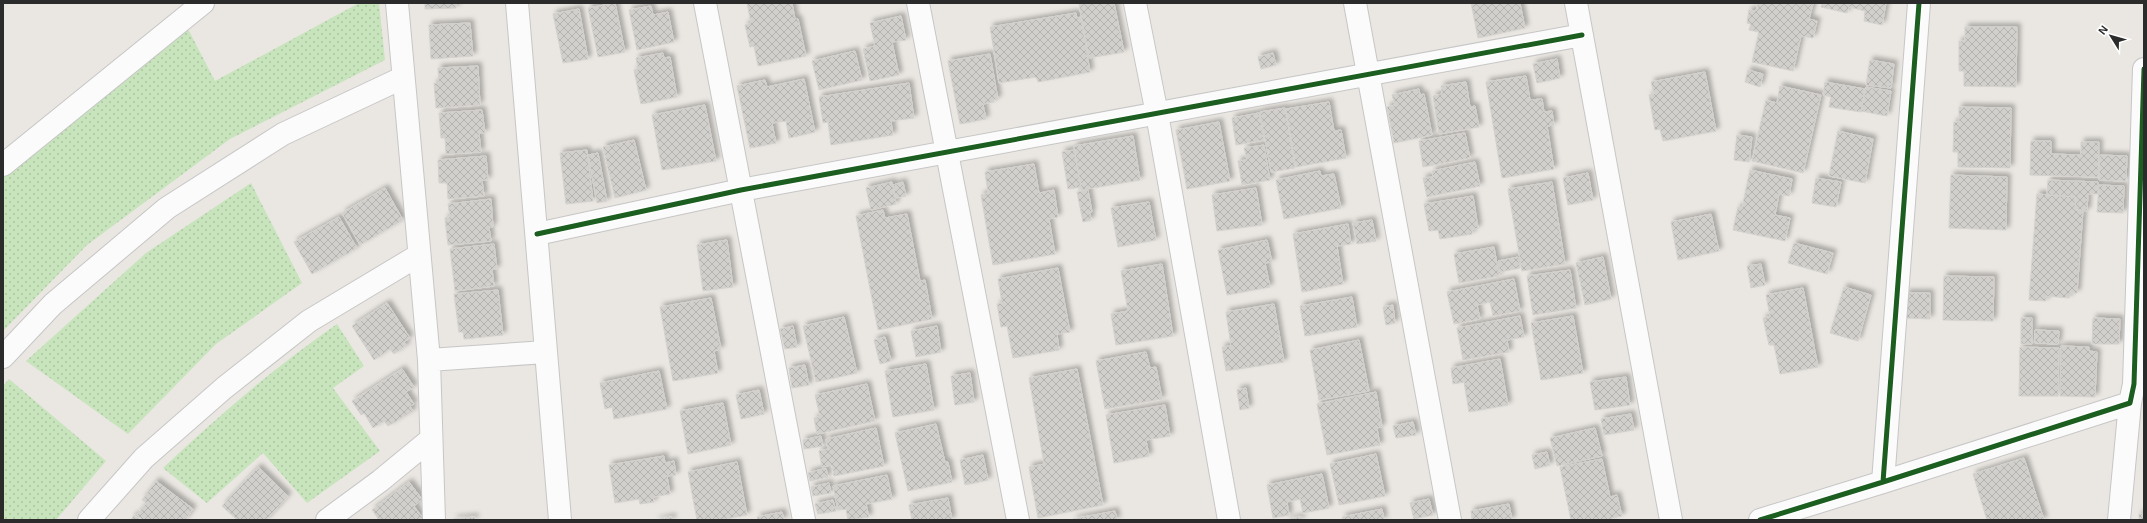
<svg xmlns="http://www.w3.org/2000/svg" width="2147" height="523" font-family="Arial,sans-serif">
  <defs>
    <pattern id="grass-dots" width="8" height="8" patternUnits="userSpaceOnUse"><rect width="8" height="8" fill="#c8e4bc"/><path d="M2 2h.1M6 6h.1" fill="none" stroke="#acc4a2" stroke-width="1.8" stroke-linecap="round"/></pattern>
    <pattern id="building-cross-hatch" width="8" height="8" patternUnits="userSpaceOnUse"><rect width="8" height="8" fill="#d2d0cd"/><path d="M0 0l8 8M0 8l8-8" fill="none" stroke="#b4b3b0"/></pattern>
    <filter id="shadow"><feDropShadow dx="3.5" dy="-3.5" stdDeviation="2" flood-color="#0004"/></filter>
  </defs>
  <rect width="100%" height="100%" fill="#eae7e2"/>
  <path fill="url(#grass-dots)" d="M 359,3 L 379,3 L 385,60 L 230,139 L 87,245 L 3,331 L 3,175 L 187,27 L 215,81 Z
    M 251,183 L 302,283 L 216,344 L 128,434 L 26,361 L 146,253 Z
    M 337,324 L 364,366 L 333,388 L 380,451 L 307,503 L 263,453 L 207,503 L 163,468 C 218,416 275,367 337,324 Z
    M 9,379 L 106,461 L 56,520 L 3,520 L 3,386 Z"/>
  <path fill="url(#building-cross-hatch)" stroke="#d4d2ce" filter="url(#shadow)" d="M 425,3 L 456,3 L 456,8 L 425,9 Z
    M 615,3 L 625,52 L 598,57 L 588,8 Z
    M 747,3 L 792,3 L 795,19 L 798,19 L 806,56 L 758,66 L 754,46 L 750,47 L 745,25 L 751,23 Z
    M 1114,3 L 1124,52 L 1089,58 L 1079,4 Z
    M 1471,3 L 1520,3 L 1525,28 L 1478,38 Z
    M 1758,3 L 1813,4 L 1809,19 L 1817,21 L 1813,38 L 1801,36 L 1793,71 L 1752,62 L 1759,32 L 1749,30 L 1751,24 L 1747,23 L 1749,10 L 1756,11 Z
    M 1822,3 L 1886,3 L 1882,25 L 1864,21 L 1865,11 L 1849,7 L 1847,13 L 1821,7 Z
    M 651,6 L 653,15 L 668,12 L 674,42 L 637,50 L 629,10 Z
    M 579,9 L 588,59 L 563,63 L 553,14 Z
    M 1076,13 L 1077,18 L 1081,17 L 1090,72 L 1038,82 L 1036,77 L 999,83 L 990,27 Z
    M 901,16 L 906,40 L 892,42 L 899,75 L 870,81 L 863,49 L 875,46 L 870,23 Z
    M 470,23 L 473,56 L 431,59 L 429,25 Z
    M 1965,27 L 2017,27 L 2016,87 L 1964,86 L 1964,71 L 1959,71 L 1959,41 L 1965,41 Z
    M 855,51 L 862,80 L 819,90 L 812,61 Z
    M 663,53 L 664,58 L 670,57 L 677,97 L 641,104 L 634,70 L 638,69 L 636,58 Z
    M 1273,53 L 1276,65 L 1261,69 L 1258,57 Z
    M 990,54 L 998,99 L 993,100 L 994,102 L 983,104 L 986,119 L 960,124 L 948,61 Z
    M 1557,59 L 1560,78 L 1537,83 L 1533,64 Z
    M 1870,60 L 1894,64 L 1891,88 L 1866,85 Z
    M 478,66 L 480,105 L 436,108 L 434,83 L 439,84 L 438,68 Z
    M 1748,70 L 1763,74 L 1760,87 L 1745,82 Z
    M 1705,72 L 1716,131 L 1663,141 L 1660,129 L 1655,130 L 1649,95 L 1654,94 L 1651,82 Z
    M 1526,76 L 1530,100 L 1542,99 L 1544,112 L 1552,111 L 1554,125 L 1547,126 L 1554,169 L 1502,178 L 1486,82 Z
    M 804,79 L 815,132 L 789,138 L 786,121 L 772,123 L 776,143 L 750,148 L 737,86 L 765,80 L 767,87 Z
    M 1466,82 L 1470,107 L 1475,106 L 1479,127 L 1439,134 L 1433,96 L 1442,94 L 1441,86 Z
    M 1825,82 L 1865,89 L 1861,112 L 1829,107 L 1831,97 L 1823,95 Z
    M 909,83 L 914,118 L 891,121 L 893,135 L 831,145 L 828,122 L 823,123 L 819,97 Z
    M 1780,86 L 1821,95 L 1803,173 L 1752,161 L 1766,100 L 1777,103 Z
    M 1866,87 L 1891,91 L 1887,116 L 1861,111 Z
    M 1419,89 L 1420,95 L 1424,94 L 1432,135 L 1394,143 L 1387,107 L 1395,105 L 1392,95 Z
    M 1329,102 L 1334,131 L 1341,130 L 1346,158 L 1296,167 L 1286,109 Z
    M 705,105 L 716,161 L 662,170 L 652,115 Z
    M 1959,107 L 2011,108 L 2010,168 L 1958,167 L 1958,152 L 1953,152 L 1954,122 L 1959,122 Z
    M 1285,108 L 1295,168 L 1271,172 L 1260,112 Z
    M 482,110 L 485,133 L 479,133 L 481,152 L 446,154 L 445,138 L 441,138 L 439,113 Z
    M 1259,113 L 1264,140 L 1236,145 L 1232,118 Z
    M 1219,122 L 1230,181 L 1187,189 L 1176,130 Z
    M 1838,131 L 1873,139 L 1865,183 L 1829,176 Z
    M 1465,133 L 1470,158 L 1423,167 L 1419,141 Z
    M 1737,135 L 1752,137 L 1749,162 L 1734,160 Z
    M 1133,136 L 1140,180 L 1081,190 L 1074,146 Z
    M 634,140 L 646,190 L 615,198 L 603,147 Z
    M 2031,141 L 2051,141 L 2051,154 L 2081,155 L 2081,142 L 2099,142 L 2098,177 L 2030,175 Z
    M 1264,145 L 1270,180 L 1242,185 L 1238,161 L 1247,160 L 1244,148 Z
    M 587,150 L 593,201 L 566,204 L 560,153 Z
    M 1074,150 L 1081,187 L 1068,189 L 1062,152 Z
    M 598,153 L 607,201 L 597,203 L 588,155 Z
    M 2100,155 L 2127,156 L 2126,181 L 2099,180 Z
    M 486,156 L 488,180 L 482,180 L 484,196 L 448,199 L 447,183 L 439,183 L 438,160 Z
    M 1475,162 L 1480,186 L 1427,197 L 1423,178 L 1433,177 L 1432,171 Z
    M 1034,164 L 1039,193 L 1054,190 L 1058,217 L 1049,219 L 1055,254 L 993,265 L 981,195 L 988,193 L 985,172 Z
    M 1750,170 L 1792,179 L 1789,196 L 1779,194 L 1775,215 L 1790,218 L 1785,241 L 1733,230 L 1738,207 L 1742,208 Z
    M 1320,171 L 1321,176 L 1334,174 L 1341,208 L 1284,219 L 1276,180 Z
    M 1588,173 L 1593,200 L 1568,205 L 1563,178 Z
    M 1951,175 L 2007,177 L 2006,230 L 1949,228 Z
    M 1816,178 L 1841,182 L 1836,207 L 1812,203 Z
    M 2048,180 L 2098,182 L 2098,194 L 2088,194 L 2087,211 L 2075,210 L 2076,197 L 2047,195 Z
    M 892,182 L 896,204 L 871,210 L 866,188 Z
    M 903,182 L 906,196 L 896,198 L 893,185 Z
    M 1552,182 L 1565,264 L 1522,271 L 1508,189 Z
    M 2099,185 L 2124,186 L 2123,213 L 2097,212 Z
    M 385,188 L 403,220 L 360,245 L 342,213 Z
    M 1256,188 L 1262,225 L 1217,231 L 1212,195 Z
    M 1088,190 L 1092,212 L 1090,213 L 1091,220 L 1083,222 L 1077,192 Z
    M 2037,194 L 2076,197 L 2075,210 L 2083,210 L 2077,293 L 2070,293 L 2069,298 L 2046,296 L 2046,301 L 2029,300 Z
    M 1473,196 L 1478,228 L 1472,230 L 1472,234 L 1440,239 L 1438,230 L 1429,231 L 1424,204 Z
    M 491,199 L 493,227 L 489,227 L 491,241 L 448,245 L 445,218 L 450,217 L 448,204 Z
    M 1149,202 L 1156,240 L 1118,247 L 1111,208 Z
    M 883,210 L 885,218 L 907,214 L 920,281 L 925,280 L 932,319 L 878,330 L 856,216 Z
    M 1711,214 L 1719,251 L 1678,260 L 1671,222 Z
    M 339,217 L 357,248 L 312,274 L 294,242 Z
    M 1372,220 L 1376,241 L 1357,244 L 1353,223 Z
    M 1348,224 L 1351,244 L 1337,246 L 1343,284 L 1302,292 L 1293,234 Z
    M 727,240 L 733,287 L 703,291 L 697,245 Z
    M 1267,240 L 1272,262 L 1265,263 L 1270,287 L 1227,295 L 1218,250 Z
    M 1794,243 L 1833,253 L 1827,274 L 1788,263 Z
    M 494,244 L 497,269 L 492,269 L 494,286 L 455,291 L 450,249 Z
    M 1494,247 L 1499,276 L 1459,283 L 1454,254 Z
    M 1518,257 L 1520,268 L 1500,272 L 1498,261 Z
    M 1603,257 L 1611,299 L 1585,305 L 1576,263 Z
    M 1162,264 L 1173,336 L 1116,345 L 1111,314 L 1128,311 L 1121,271 Z
    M 1761,264 L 1765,285 L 1751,288 L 1747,266 Z
    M 1058,268 L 1070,332 L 1057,334 L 1059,350 L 1013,358 L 1007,326 L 1001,327 L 997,304 L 1002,303 L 998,279 Z
    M 1570,270 L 1576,308 L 1533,315 L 1527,276 Z
    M 1944,276 L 1994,277 L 1993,321 L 1943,320 Z
    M 1514,279 L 1520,311 L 1493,316 L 1490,302 L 1477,305 L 1480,319 L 1454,324 L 1447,292 Z
    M 1844,287 L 1871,295 L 1858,341 L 1830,333 Z
    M 1803,288 L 1818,367 L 1780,374 L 1774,345 L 1769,345 L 1763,318 L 1770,317 L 1766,295 Z
    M 498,290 L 503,335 L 464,339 L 463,332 L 459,332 L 454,294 Z
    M 1906,293 L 1930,293 L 1930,319 L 1906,318 Z
    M 1352,297 L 1357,327 L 1305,336 L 1300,306 Z
    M 711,298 L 721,349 L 714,351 L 718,373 L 673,381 L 660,307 Z
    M 387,303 L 410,338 L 404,342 L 407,345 L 394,354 L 390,349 L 374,360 L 352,326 Z
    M 1274,304 L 1284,362 L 1226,371 L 1222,347 L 1231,346 L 1226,312 Z
    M 1393,305 L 1395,323 L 1386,325 L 1383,307 Z
    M 1520,316 L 1524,337 L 1507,340 L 1509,352 L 1463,360 L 1457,328 Z
    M 1573,316 L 1583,373 L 1541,380 L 1531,323 Z
    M 844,317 L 857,373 L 816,382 L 803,326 Z
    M 2021,318 L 2032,318 L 2032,344 L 2021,344 Z
    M 2093,318 L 2120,319 L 2119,344 L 2092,344 Z
    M 793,326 L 797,347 L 785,349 L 780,329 Z
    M 937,326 L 941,352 L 916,357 L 911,331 Z
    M 2035,330 L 2059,331 L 2058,344 L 2035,343 Z
    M 885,337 L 891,361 L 880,364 L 874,340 Z
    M 1359,340 L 1369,391 L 1319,400 L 1310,350 Z
    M 2061,346 L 2089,347 L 2089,351 L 2097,352 L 2095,397 L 2060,396 Z
    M 2020,347 L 2059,348 L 2058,396 L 2019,396 Z
    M 1146,352 L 1150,368 L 1156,367 L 1162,399 L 1105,409 L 1096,361 Z
    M 1500,359 L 1508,405 L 1469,412 L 1464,382 L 1453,384 L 1451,368 Z
    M 926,364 L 934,410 L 893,417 L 885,371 Z
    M 805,365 L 809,385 L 792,388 L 789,368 Z
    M 402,369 L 414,387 L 406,392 L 414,404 L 410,406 L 413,411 L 388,426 L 384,421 L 373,428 L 364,413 L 361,415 L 352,401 Z
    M 1077,369 L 1103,505 L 1038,518 L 1029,467 L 1044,464 L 1029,378 Z
    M 659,371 L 667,409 L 614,419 L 612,407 L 605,409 L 600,383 Z
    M 970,373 L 974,402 L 955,405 L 951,376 Z
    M 1626,377 L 1630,405 L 1595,410 L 1590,382 Z
    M 867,384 L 875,421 L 817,434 L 814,418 L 820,417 L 815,395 Z
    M 1246,388 L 1249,408 L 1240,410 L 1237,390 Z
    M 759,390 L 764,414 L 741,419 L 736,395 Z
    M 1376,392 L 1382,427 L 1377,428 L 1380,445 L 1327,455 L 1317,404 Z
    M 723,403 L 731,445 L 688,454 L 680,411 Z
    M 1165,405 L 1170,436 L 1146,440 L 1149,456 L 1114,463 L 1106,415 Z
    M 1631,414 L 1634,430 L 1604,435 L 1601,419 Z
    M 1413,422 L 1416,435 L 1396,438 L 1393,426 Z
    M 936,424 L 945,462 L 948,462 L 952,482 L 908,491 L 895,433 Z
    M 876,428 L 884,466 L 834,476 L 832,465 L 822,467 L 819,451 L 828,449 L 826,439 Z
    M 1595,428 L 1602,456 L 1557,466 L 1550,438 Z
    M 821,436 L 823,446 L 804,449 L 803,440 Z
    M 1547,452 L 1550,465 L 1535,469 L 1532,455 Z
    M 1376,454 L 1385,496 L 1339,505 L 1330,464 Z
    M 983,455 L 988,480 L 965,485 L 960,460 Z
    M 664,456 L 665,463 L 674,461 L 676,475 L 667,476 L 670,494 L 653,497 L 654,502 L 640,504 L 639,499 L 615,503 L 609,465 Z
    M 2024,458 L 2044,520 L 1987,520 L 1973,474 Z
    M 1602,459 L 1610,497 L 1617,495 L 1622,516 L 1612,518 L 1612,520 L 1571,520 L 1560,467 Z
    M 737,462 L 747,515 L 721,520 L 697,520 L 688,472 Z
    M 258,467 L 288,496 L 266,520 L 237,520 L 222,506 Z
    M 826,468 L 828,477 L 810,481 L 808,473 Z
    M 1322,474 L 1329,508 L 1303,513 L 1300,499 L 1287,502 L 1289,515 L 1273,518 L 1267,485 Z
    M 887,475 L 892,499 L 866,504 L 869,517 L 848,520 L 846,509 L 838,510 L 833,486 Z
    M 156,481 L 193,509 L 185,520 L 143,520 L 137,515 L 146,503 L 142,500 Z
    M 409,482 L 422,499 L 414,506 L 424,520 L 379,520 L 372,510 Z
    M 829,483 L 831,493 L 813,496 L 811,487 Z
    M 948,498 L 952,520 L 912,520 L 909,505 Z
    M 1429,499 L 1433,515 L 1414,519 L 1410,503 Z
    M 833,500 L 836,511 L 818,514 L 815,504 Z
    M 1509,504 L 1512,520 L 1472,520 L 1471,511 Z
    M 1382,509 L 1384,520 L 1343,520 L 1342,517 Z
    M 1115,511 L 1117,520 L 1073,520 L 1073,519 Z
    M 782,512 L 784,520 L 758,520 L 757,517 Z
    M 2139,514 L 2144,514 L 2144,520 L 2139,520 Z
    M 134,515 L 140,520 L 131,520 Z
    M 475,517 L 475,520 L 454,520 L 453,519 Z
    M 672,517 L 673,520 L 655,520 Z
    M 1301,517 L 1302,520 L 1285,520 Z"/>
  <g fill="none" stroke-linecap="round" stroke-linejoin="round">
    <defs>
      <path id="minor" d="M 397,3 L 429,360 L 434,520
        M 517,3 L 560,520
        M 705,3 L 804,520
        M 918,3 L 1018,520
        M 1135,3 L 1157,114 L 1229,520
        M 1355,3 L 1450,520
        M 1576,3 L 1671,520
        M 3,165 L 203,3
        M 537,234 L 741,190 L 1582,35
        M 3,357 L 53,304 L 167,208 L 283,134 L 402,78
        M 429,360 L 546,352
        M 1883,482 L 2130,403 L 2134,384 L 2144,69
        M 89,520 L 144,458 L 224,388 L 309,321 L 419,255
        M 327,520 L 380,481 L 431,439
        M 1760,520 L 1883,482 L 1919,3
        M 2119,520 L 2130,403"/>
    </defs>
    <use href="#minor" stroke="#c7c6c6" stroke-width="24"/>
    <use href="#minor" stroke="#fcfbfb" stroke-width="22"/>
    <defs>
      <path id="cycleway" d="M 537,234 L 741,190 L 1582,35
        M 1883,482 L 2130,403 L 2134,384 L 2144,69
        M 1760,520 L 1883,482 L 1919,3"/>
    </defs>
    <use href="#cycleway" stroke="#fff" stroke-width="8"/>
    <use href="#cycleway" stroke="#1b5e20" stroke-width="5"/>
  </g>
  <rect width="2147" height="523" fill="none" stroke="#2b2b2b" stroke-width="8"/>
  <g transform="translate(2111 36) rotate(307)" stroke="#ffffff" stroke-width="3" paint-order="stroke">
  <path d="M0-3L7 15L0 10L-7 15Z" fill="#2b2b2b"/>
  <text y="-6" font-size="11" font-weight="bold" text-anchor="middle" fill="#2b2b2b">N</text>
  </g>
</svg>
